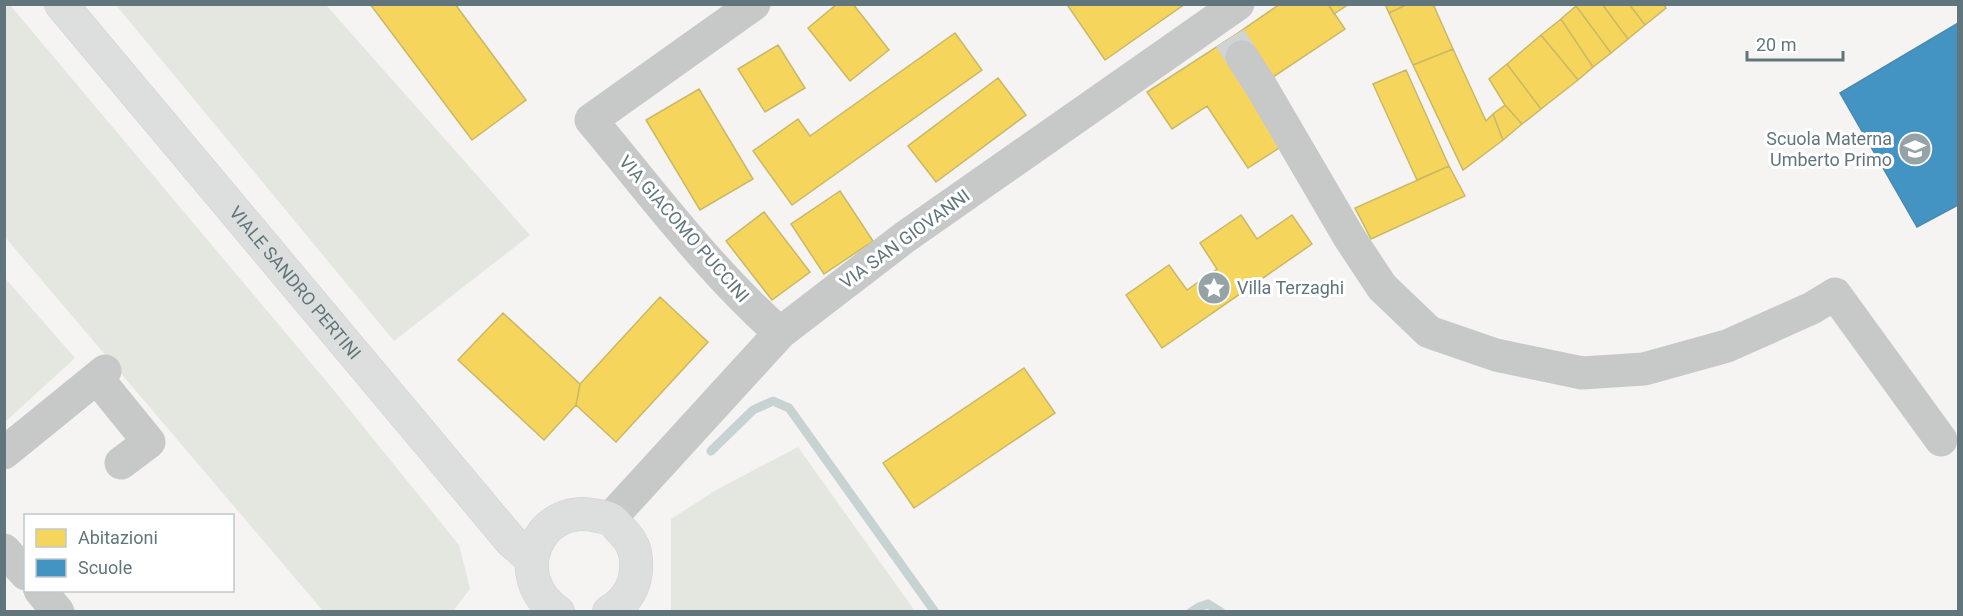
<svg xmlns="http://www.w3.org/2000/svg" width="1963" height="616" font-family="Roboto,sans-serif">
  <rect width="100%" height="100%" fill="#f5f4f3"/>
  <path fill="#e4e6e0" d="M 4,5 L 10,5 L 332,388 L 459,545 L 470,589 L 453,611 L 323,611 L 5,237 Z
    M 116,5 L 326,5 L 530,235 L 394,341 Z
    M 4,277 L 75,358 L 5,422 L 4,422 Z
    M 798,447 L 915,611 L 671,611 L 671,519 L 716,490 Z"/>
  <path fill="#f6d55c" stroke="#c9b866" stroke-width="1.5" d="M 370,4 L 455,4 L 526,100 L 472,140 Z
    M 837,4 L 853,4 L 889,50 L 850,81 L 808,28 Z
    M 1071,4 L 1185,4 L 1105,60 L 1068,6 Z
    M 1280,4 L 1328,4 L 1345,29 L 1270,79 L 1238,33 Z
    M 1328,4 L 1349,4 L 1334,14 Z
    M 1385,4 L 1408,4 L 1389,13 Z
    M 1408,4 L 1433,4 L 1453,49 L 1413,65 L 1389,13 Z
    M 1578,4 L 1602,4 L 1628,39 L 1611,53 L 1576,6 Z
    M 1602,4 L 1629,4 L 1645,25 L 1628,39 Z
    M 1629,4 L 1663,4 L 1666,8 L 1645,25 Z
    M 1576,6 L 1611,53 L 1593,67 L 1561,19 Z
    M 1561,19 L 1593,67 L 1578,80 L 1541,35 Z
    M 955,33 L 982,70 L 792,205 L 753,151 L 798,119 L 810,136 Z
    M 1238,33 L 1250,51 L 1284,145 L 1248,168 L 1207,106 L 1172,129 L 1147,92 Z
    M 1541,35 L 1578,80 L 1541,109 L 1507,64 Z
    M 778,45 L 805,88 L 765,112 L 738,69 Z
    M 1453,49 L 1486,121 L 1493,114 L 1503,140 L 1463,170 L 1413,65 Z
    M 1507,64 L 1541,109 L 1522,124 L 1505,105 L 1489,79 Z
    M 1406,70 L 1449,166 L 1417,180 L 1373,84 Z
    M 998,78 L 1026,115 L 936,182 L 908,146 Z
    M 699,89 L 753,179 L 700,210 L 646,120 Z
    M 1505,105 L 1522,124 L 1503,140 L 1493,114 Z
    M 1449,166 L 1465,196 L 1371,239 L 1355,208 Z
    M 840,191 L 873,241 L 824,274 L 791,224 Z
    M 764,212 L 810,272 L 772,300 L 726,241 Z
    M 1241,215 L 1257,239 L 1292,215 L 1312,244 L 1162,348 L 1126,295 L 1169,265 L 1187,290 L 1217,269 L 1200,243 Z
    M 660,297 L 708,342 L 616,442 L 576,405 L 580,384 Z
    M 503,313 L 580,384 L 576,405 L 544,440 L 458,360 Z
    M 1024,368 L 1055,413 L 914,508 L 883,463 Z"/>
  <path fill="#4393c3" stroke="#4c8aae" stroke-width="1.5" d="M 1958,23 L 1958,205 L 1917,227 L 1840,93 Z"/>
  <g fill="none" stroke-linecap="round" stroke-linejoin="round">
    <path stroke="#c7d2d2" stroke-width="9" d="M 711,451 L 753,410 L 773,401 L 789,408 L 935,612
      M 1191,612 L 1199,607 L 1208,604 L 1221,612"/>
    <path stroke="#d0d4d5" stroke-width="33" stroke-dasharray="33 16" stroke-linecap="butt" d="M 1230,38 L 1242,57"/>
    <defs>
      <g id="major">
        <path id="s1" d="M 61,4 L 512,542 L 532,559"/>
        <path d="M 558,612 C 506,577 538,501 598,516 C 603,517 608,517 611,520 C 615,522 618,527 621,530 C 632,541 637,551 636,567 C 636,586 626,602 609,612"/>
      </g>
    </defs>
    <use href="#major" stroke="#d1d1d1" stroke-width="34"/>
    <path stroke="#c7c9c8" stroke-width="33" d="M 754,4 L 591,120 C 652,193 709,270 780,333
      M 1242,57 L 1262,88 L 1349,237 L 1382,287 L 1429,332 L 1496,355 L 1582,373 L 1644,369 L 1727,346 L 1812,308 L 1835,294 L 1941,440
      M 97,378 L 149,442 L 121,463
      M 4,453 L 105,371
      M 610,519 L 780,333 L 905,237 L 1238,4
      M 4,550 L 26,574
      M 40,590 L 58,612"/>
    <use href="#major" stroke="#dddede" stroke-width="33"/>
  </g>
  <defs>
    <symbol id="school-disc" viewBox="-11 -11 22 22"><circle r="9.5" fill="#95a2a6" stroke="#fff"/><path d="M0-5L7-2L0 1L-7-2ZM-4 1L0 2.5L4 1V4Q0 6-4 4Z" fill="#fff"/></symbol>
    <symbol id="sight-disc" viewBox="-11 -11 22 22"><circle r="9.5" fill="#95a2a6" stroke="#fff"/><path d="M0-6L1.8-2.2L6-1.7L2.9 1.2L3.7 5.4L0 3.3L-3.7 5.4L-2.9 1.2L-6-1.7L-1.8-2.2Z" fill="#fff"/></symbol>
  </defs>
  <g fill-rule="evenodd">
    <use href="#school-disc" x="1896" y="130" width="38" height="38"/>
    <use href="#sight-disc" x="1195" y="269" width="38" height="38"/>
  </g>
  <g text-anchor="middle" stroke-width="6" stroke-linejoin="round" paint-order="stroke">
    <g font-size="18" fill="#61767c" stroke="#fff" text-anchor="end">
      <text x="1892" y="145">Scuola Materna<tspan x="1892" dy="21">Umberto Primo</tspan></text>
      <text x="1237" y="294" text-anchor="start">Villa Terzaghi</text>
    </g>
    <g font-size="18" fill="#61767c" stroke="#fff">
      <text transform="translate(684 229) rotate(49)" y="6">VIA GIACOMO PUCCINI</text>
      <text transform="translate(905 239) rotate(-36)" y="6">VIA SAN GIOVANNI</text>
      <text dy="6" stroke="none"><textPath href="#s1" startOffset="364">VIALE SANDRO PERTINI</textPath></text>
    </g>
  </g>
  <rect width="1963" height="616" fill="none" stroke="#61767c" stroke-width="12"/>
  <rect x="24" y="514" width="210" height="78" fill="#ffffff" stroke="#c0c8cb" stroke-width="1.5"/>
  <rect x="36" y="529" width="30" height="18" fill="#f6d55c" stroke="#c0c8cb" stroke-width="1.5"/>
  <text x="78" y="544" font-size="18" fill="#61767c">Abitazioni</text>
  <rect x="36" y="559" width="30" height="18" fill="#4393c3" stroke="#c0c8cb" stroke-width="1.5"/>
  <text x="78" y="574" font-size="18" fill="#61767c">Scuole</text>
  <path d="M1747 51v9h96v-9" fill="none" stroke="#61767c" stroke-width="3"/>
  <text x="1756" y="51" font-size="18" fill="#61767c" stroke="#ffffff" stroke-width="4.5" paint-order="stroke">20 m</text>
</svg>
